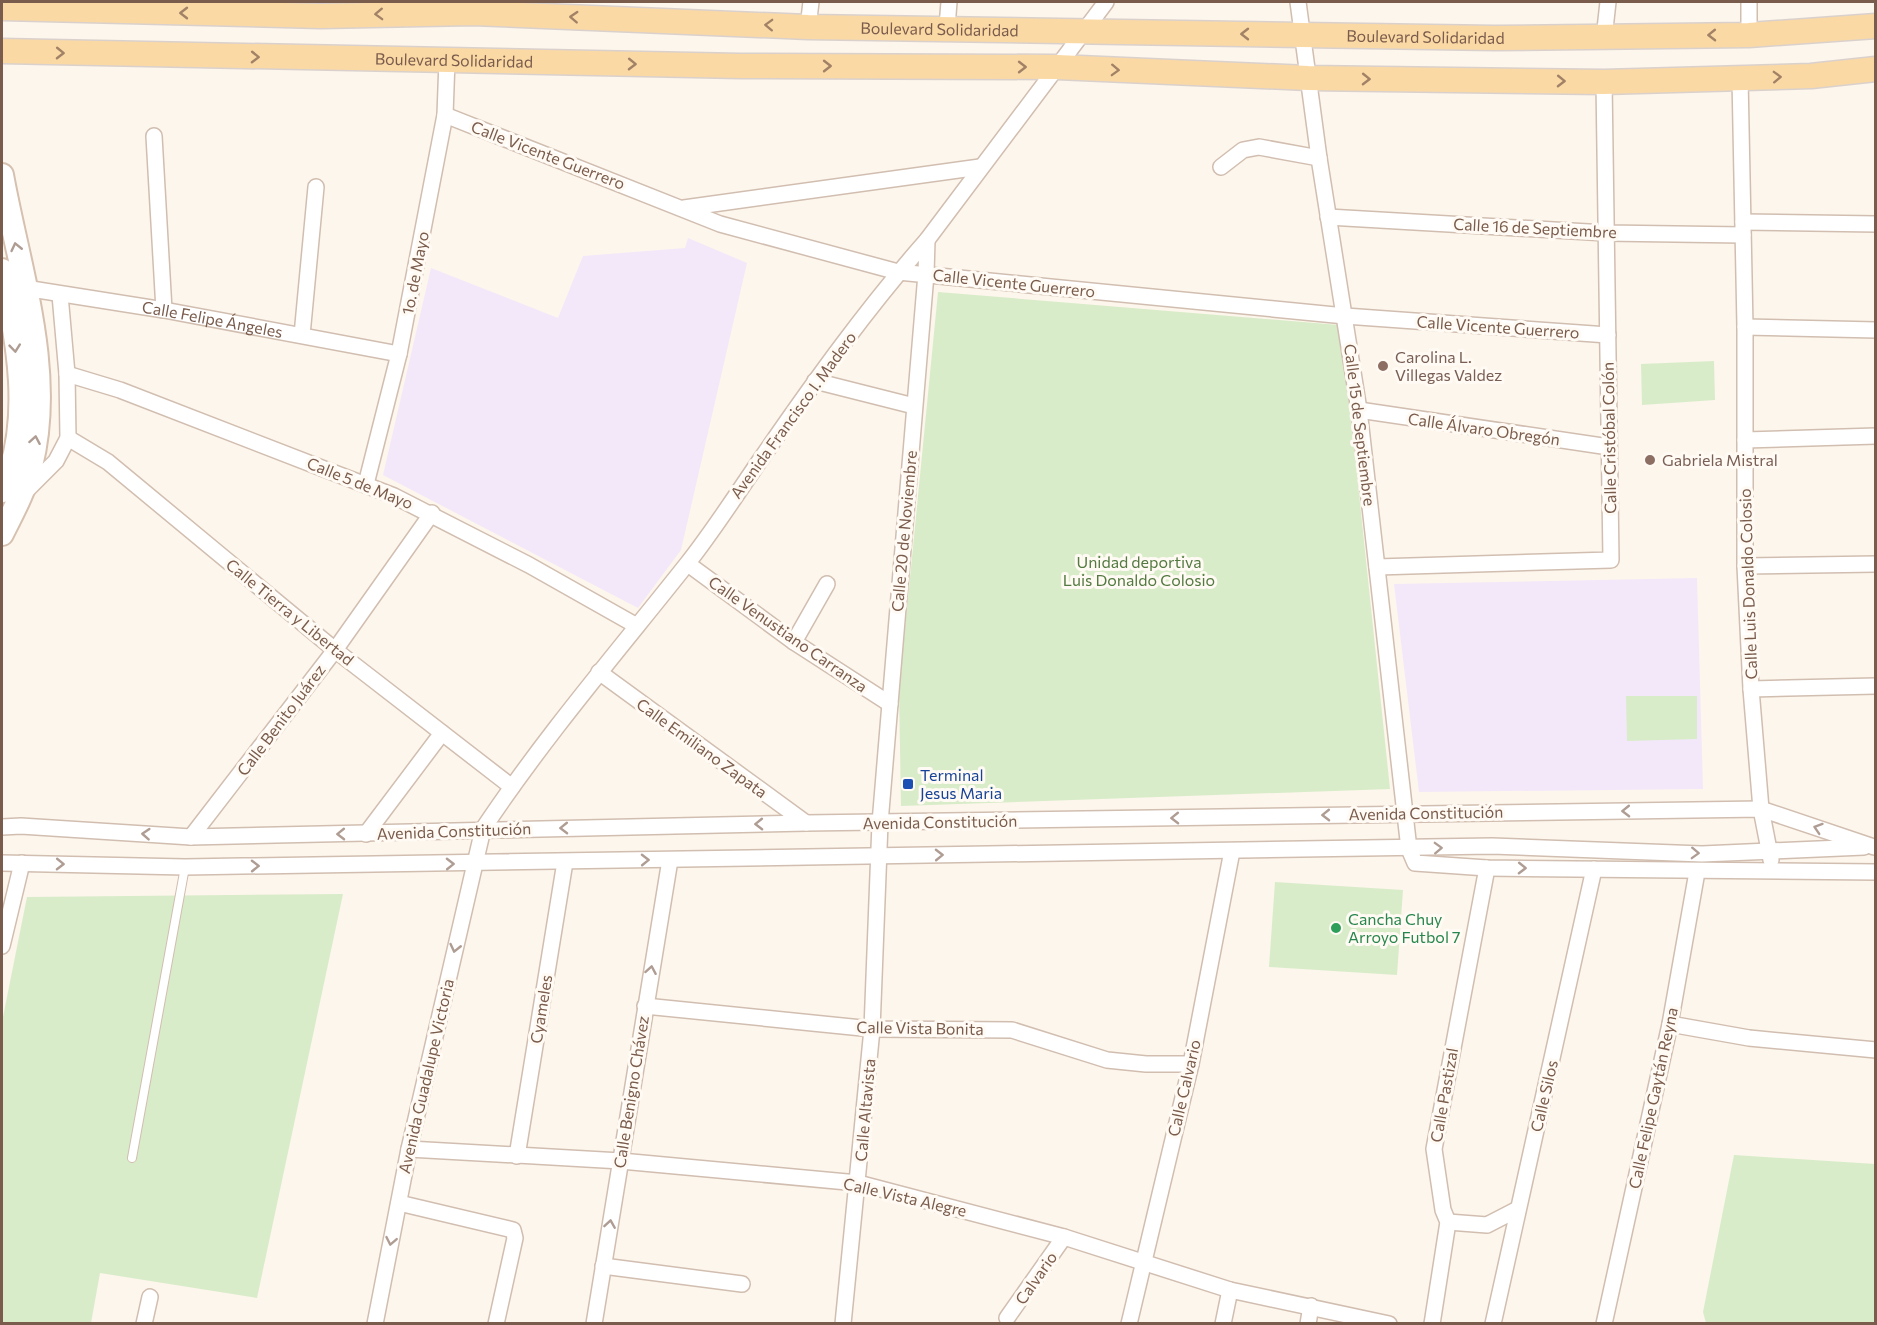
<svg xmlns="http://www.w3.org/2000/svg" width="1877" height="1325" font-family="Commissioner,sans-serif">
  <rect width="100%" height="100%" fill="#fdf6ec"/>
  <path fill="#f3e8fa" d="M 688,238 L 747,263 L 681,550 L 638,608 L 383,475 L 431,268 L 558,318 L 583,256 L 685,248 Z
    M 1697,578 L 1703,789 L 1419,792 L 1394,584 Z"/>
  <path fill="#d8ecc9" d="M 938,292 L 1339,325 L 1352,427 L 1390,789 L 901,806 L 899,690 Z
    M 1714,361 L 1715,400 L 1642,405 L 1641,364 Z
    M 1626,696 L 1697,696 L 1697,739 L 1627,741 Z
    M 1275,882 L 1403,890 L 1397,975 L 1269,967 Z
    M 343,894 L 257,1298 L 100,1273 L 91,1323 L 2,1324 L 2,1022 L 27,897 Z
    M 1734,1155 L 1875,1164 L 1875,1323 L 1706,1323 L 1703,1312 Z"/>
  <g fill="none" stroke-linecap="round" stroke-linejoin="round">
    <defs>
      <path id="lane" d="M 132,1158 L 185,867"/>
      <g id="street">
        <path d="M 1298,2 L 1319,158 L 1359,410 L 1409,849 L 1415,863 L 1487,868 L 1876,872"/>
        <path d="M 808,27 L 811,2"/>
        <path d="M 947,27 L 949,2"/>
        <path d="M 1749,35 L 1749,2"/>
        <path d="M 1604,38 L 1608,2"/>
        <path d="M 1740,78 L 1745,327 L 1745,566 L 1751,689 L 1761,809 L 1771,860"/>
        <path d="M 445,115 L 720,224 L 898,272 L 1345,316 L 1608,335"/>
        <path d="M 154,136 L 164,310"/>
        <path d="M 1221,167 L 1243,150 L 1259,147 L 1319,158"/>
        <path d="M 684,208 L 980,167"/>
        <path d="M 1328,217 L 1606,233 L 1743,235"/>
        <path d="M 1743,222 L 1876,224"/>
        <path id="s1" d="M 25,288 L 164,310 L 399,354"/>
        <path d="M 1745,327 L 1876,330"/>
        <path d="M 302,335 L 316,187"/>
        <path d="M 67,374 L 120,390 L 394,496 L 529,565 L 637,626"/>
        <path d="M 815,381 L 914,406"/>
        <path d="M 1359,410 L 1609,447"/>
        <path d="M 68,438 L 108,462 L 335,650 L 512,787"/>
        <path d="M 1745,440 L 1876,436"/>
        <path d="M 366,484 L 399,354 L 445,115 L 447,60"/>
        <path d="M 27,490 L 56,461 L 68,438 L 67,374 L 60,295"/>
        <path d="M 688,564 L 794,642 L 890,704"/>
        <path d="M 1745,566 L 1876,564"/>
        <path d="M 1377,567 L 1611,560 L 1604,82"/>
        <path d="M 794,642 L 827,584"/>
        <path d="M 599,672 L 806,823"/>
        <path d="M 1751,689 L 1876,686"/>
        <path d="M 2,827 L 21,826 L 191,837 L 806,823 L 1761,809 L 1874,847"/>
        <path d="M 366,834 L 442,733"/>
        <path d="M 191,837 L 335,650 L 432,513"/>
        <path d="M 2,863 L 185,867 L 1492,846 L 1702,854 L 1864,847"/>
        <path d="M 2,946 L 22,863"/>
        <path d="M 645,1006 L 872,1029 L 1012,1030 L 1107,1060 L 1146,1064 L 1191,1064"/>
        <path d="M 1670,1024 L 1749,1038 L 1876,1050"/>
        <path d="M 409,1149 L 621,1161 L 858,1183 L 1064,1237 L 1230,1290 L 1389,1324"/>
        <path d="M 517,1156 L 565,862"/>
        <path d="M 399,1203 L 513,1230 L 515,1238 L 496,1324"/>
        <path d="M 1448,1222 L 1487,1225 L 1518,1209"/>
        <path d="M 603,1266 L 742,1284"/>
        <path d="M 1007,1318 L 1064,1237"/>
        <path d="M 144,1324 L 150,1297"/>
        <path d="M 375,1324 L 409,1149 L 483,829 C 545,736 618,651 687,564 C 714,530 738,492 763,456 C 814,382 867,308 927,240 L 1106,2"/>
        <path d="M 594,1324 L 670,860"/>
        <path d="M 843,1324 L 872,1029 L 880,823 L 926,274 L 927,240"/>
        <path d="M 1129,1324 L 1191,1064 L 1232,851"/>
        <path d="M 1223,1324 L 1230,1290"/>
        <path d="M 1308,1324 L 1311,1306"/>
        <path d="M 1432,1324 L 1448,1222 L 1443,1210 L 1434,1149 L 1487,868"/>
        <path d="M 1493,1324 L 1594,869"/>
        <path d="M 1604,1324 L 1670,1024 L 1697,872"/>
      </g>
      <path id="secondary" d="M 2,175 C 19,269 55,371 31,466 C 25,490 13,512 2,534
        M 2,270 C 18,338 34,425 2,491"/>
      <g id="primary">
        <path id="s2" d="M 2,8 L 321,16 L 473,13 L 808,27 L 1495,38 L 1749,35 L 1876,26"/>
        <path id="s3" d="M 2,51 L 741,66 L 1057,67 L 1308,78 L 1604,82 L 1811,76 L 1876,69"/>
      </g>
    </defs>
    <use href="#lane" stroke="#d1beb0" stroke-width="10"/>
    <use href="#street" stroke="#d1beb0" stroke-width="18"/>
    <use href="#secondary" stroke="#d6c0b0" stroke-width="26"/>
    <use href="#primary" stroke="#dad1cd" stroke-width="27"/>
    <use href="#lane" stroke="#fff" stroke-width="8"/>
    <use href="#street" stroke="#fff" stroke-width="15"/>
    <use href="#secondary" stroke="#fff" stroke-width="22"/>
    <use href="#primary" stroke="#fbd9a5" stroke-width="24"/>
  </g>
  <defs><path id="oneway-chevron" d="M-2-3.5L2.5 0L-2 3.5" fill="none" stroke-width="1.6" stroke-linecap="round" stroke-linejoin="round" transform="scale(1.5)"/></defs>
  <g stroke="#a18267">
    <use href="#oneway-chevron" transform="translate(184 13) rotate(-180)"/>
    <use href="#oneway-chevron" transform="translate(379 14) rotate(178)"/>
    <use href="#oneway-chevron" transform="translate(574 17) rotate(-177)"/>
    <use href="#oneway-chevron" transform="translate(769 25) rotate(-178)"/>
    <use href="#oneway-chevron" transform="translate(1245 34) rotate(-180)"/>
    <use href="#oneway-chevron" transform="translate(1712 35) rotate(179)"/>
    <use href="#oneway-chevron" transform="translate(60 53) rotate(1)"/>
    <use href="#oneway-chevron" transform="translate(255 57) rotate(1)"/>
    <use href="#oneway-chevron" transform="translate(632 64) rotate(1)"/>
    <use href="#oneway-chevron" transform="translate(827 66)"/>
    <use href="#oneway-chevron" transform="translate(1022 67)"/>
    <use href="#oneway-chevron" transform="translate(1115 70) rotate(2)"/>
    <use href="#oneway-chevron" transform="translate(1777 77) rotate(-2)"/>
    <use href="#oneway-chevron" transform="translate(1366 79) rotate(1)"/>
    <use href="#oneway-chevron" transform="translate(1561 81) rotate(1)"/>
  </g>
  <g stroke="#af9d94">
    <use href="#oneway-chevron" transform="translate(16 247) rotate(-103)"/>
    <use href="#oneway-chevron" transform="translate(15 348) rotate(84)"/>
    <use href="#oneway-chevron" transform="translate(35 440) rotate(-80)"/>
    <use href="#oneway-chevron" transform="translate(1626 811) rotate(179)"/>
    <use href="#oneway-chevron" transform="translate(1326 815) rotate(179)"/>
    <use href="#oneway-chevron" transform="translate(1175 818) rotate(179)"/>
    <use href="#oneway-chevron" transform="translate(759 824) rotate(179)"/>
    <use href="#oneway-chevron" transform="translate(564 828) rotate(179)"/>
    <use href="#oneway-chevron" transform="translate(1818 828) rotate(-162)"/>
    <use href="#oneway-chevron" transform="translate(146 834) rotate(-176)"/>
    <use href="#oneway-chevron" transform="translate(341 834) rotate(179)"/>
    <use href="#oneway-chevron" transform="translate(1438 848) rotate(-2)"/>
    <use href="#oneway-chevron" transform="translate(1695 853) rotate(2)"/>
    <use href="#oneway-chevron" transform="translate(939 855) rotate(-1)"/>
    <use href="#oneway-chevron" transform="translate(645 860) rotate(-1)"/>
    <use href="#oneway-chevron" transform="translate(60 864) rotate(1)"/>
    <use href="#oneway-chevron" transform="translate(450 864) rotate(-1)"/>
    <use href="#oneway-chevron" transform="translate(255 866) rotate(-1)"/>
    <use href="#oneway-chevron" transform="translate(1522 868) rotate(1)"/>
    <use href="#oneway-chevron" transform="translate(455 948) rotate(103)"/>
    <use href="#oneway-chevron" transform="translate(651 970) rotate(-80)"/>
    <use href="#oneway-chevron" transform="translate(610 1224) rotate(-81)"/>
    <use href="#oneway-chevron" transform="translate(391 1241) rotate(101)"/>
  </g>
  <g fill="#8d6e63" stroke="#fffaf3" stroke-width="2">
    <circle cx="1383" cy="366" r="6"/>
    <circle cx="1650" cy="460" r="6"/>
  </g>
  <rect fill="#1a4fb4" stroke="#fffaf3" stroke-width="2" x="902" y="778" width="12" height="12" rx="3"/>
  <circle fill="#2e9e5b" stroke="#fffaf3" stroke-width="2" cx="1336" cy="928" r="6"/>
  <g text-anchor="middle" stroke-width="6" stroke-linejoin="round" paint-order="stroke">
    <g font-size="16" fill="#7a5c4d" stroke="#fffaf3">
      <text dy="6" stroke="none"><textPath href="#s2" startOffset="938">Boulevard Solidaridad</textPath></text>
      <text dy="6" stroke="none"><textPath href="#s2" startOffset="1424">Boulevard Solidaridad</textPath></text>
      <text dy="6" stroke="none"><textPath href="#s3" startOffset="452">Boulevard Solidaridad</textPath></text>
      <text transform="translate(548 155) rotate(21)" y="6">Calle Vicente Guerrero</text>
      <text transform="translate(1535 228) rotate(3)" y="6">Calle 16 de Septiembre</text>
      <text transform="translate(415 273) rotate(-79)" y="6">1o. de Mayo</text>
      <text transform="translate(1014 283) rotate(6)" y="6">Calle Vicente Guerrero</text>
      <text dy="6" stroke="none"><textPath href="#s1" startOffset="190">Calle Felipe Ángeles</textPath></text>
      <text transform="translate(1498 327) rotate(4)" y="6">Calle Vicente Guerrero</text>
      <text transform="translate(793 415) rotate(-54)" y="6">Avenida Francisco I. Madero</text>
      <text transform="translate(1360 425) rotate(83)" y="6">Calle 15 de Septiembre</text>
      <text transform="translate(1484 429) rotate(8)" y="6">Calle Álvaro Obregón</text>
      <text transform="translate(1609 438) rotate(-91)" y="6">Calle Cristóbal Colón</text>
      <text transform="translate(360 483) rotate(22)" y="6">Calle 5 de Mayo</text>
      <text transform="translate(904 531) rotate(-85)" y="6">Calle 20 de Noviembre</text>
      <text transform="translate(1748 584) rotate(-92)" y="6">Calle Luis Donaldo Colosio</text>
      <text transform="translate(290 612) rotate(39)" y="6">Calle Tierra y Libertad</text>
      <text transform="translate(788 634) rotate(35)" y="6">Calle Venustiano Carranza</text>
      <text transform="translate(281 720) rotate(-53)" y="6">Calle Benito Juárez</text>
      <text transform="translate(702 748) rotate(36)" y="6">Calle Emiliano Zapata</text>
      <text transform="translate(1426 813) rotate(-1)" y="6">Avenida Constitución</text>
      <text transform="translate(940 822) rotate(-1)" y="6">Avenida Constitución</text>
      <text transform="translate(454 831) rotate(-2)" y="6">Avenida Constitución</text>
      <text transform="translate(541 1009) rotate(-81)" y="6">Cyameles</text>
      <text transform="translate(920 1028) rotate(1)" y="6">Calle Vista Bonita</text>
      <text transform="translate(426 1076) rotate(-77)" y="6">Avenida Guadalupe Victoria</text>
      <text transform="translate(1184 1088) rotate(-77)" y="6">Calle Calvario</text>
      <text transform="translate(631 1092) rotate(-81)" y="6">Calle Benigno Chávez</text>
      <text transform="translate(1444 1095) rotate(-80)" y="6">Calle Pastizal</text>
      <text transform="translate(1544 1096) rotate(-77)" y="6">Calle Silos</text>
      <text transform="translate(1653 1098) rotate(-78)" y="6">Calle Felipe Gaytán Reyna</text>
      <text transform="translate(865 1110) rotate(-85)" y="6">Calle Altavista</text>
      <text transform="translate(905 1197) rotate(13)" y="6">Calle Vista Alegre</text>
      <text transform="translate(1036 1278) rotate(-55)" y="6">Calvario</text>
    </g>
    <g font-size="16" fill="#785e54" stroke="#fffaf3" text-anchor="start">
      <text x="1395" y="363">Carolina L.<tspan x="1395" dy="18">Villegas Valdez</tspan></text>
      <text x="1662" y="466">Gabriela Mistral</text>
    </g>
    <g font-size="16" fill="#537a41" stroke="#fffaf3">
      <text x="1139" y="568">Unidad deportiva<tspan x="1139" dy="18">Luis Donaldo Colosio</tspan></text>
    </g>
    <g font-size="16" fill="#164399" stroke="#fffaf3" text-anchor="start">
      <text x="920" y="781">Terminal<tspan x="920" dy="18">Jesus Maria</tspan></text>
    </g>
    <g font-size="16" fill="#27864d" stroke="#fffaf3" text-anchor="start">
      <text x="1348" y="925">Cancha Chuy<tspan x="1348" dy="18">Arroyo Futbol 7</tspan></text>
    </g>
  </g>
  <rect width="1877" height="1325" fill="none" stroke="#7a5c4d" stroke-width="6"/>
</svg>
